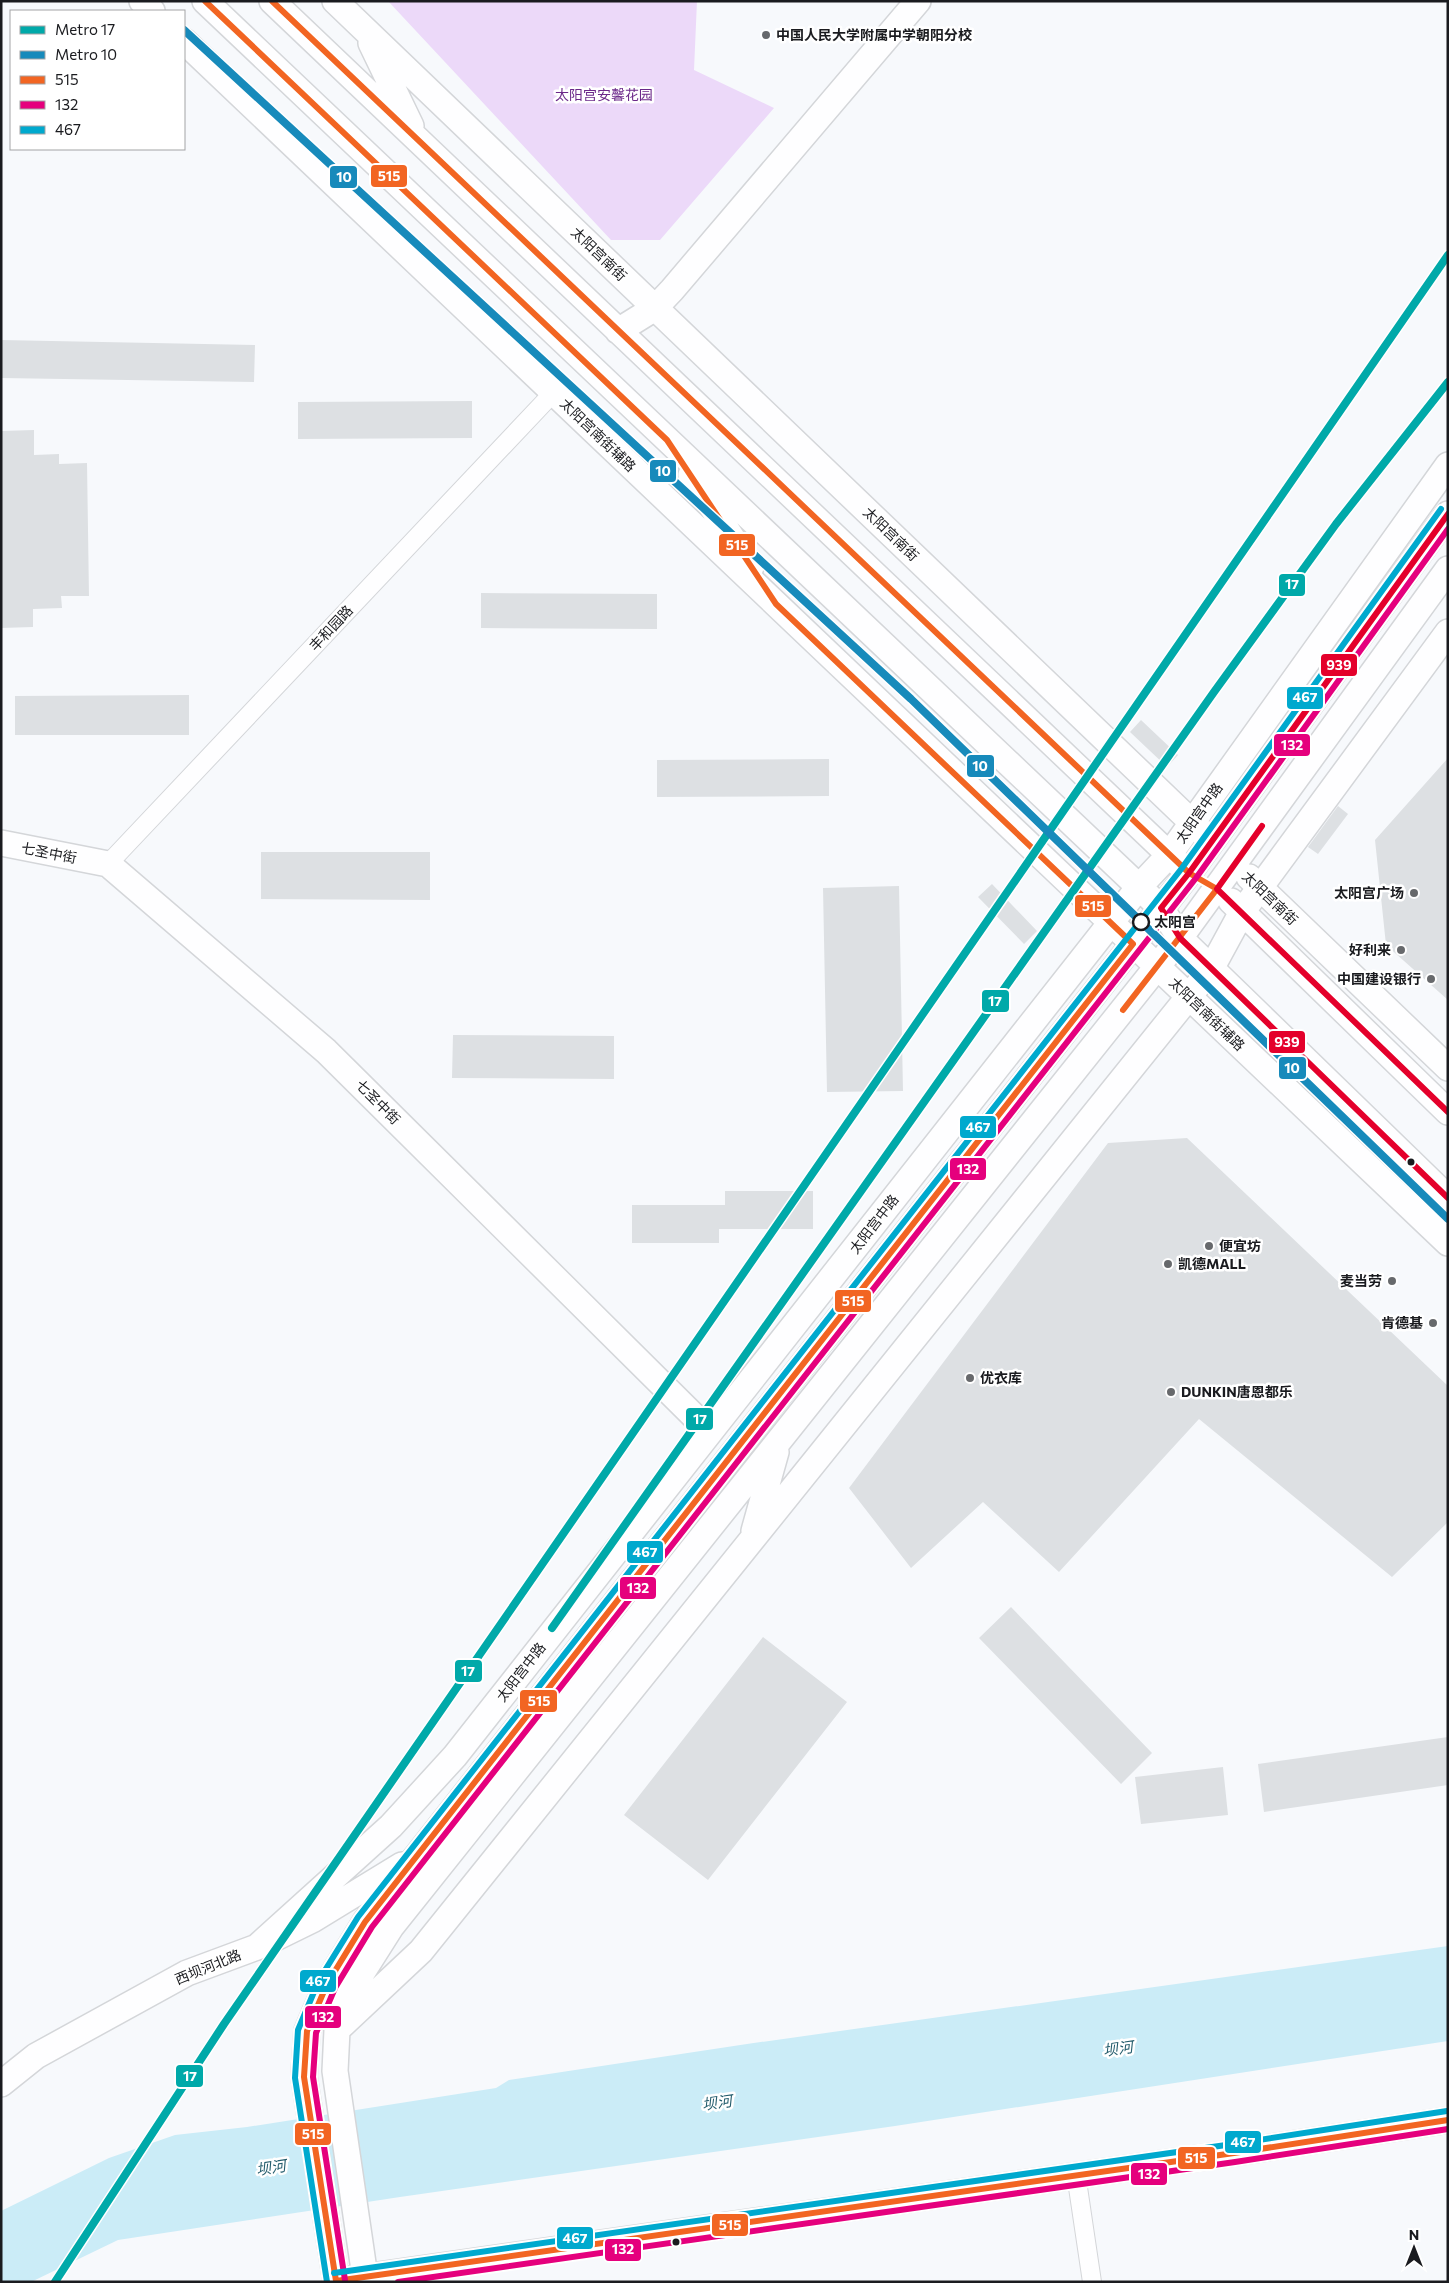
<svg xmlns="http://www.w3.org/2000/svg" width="1449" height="2283" font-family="Commissioner,'Noto Sans SC',sans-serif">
  <rect width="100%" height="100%" fill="#f7f9fc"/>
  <path fill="#ecd9f9" d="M 388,1 L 697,1 L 694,70 L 774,108 L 660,240 L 611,240 Z"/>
  <path fill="#cbecf7" d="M 1448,1946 L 1448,2041 L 895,2126 L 400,2197 L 118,2240 L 31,2282 L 1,2282 L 1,2211 L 109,2158 L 175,2135 L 247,2127 L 496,2088 L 509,2080 L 747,2044 Z"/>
  <path fill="#dde0e3" d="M 1,340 L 255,345 L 254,382 L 1,378 Z
    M 472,401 L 472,438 L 298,439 L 298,402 Z
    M 34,430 L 34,455 L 59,454 L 59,464 L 87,463 L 89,596 L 61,596 L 62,608 L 33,609 L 33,627 L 1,628 L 1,431 Z
    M 481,593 L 657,594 L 657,629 L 481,628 Z
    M 189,695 L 189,735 L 15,735 L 15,696 Z
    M 1141,720 L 1178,755 L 1167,767 L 1130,732 Z
    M 1448,758 L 1448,1000 L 1386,945 L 1375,840 Z
    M 829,759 L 829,796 L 657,797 L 657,760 Z
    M 1338,806 L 1348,814 L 1318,854 L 1308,847 Z
    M 261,852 L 430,852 L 430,900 L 261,899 Z
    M 992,884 L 1037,931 L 1024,944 L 978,897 Z
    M 899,886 L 903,1091 L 827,1092 L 823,888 Z
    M 453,1035 L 614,1036 L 614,1079 L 452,1078 Z
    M 1187,1138 L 1448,1386 L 1448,1522 L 1392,1577 L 1199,1419 L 1059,1572 L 983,1502 L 911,1568 L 849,1488 L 1108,1143 Z
    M 725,1191 L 813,1191 L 813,1229 L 719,1229 L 719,1243 L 632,1243 L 632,1205 L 725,1205 Z
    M 1011,1607 L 1152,1753 L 1121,1784 L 979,1638 Z
    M 763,1637 L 847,1702 L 708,1880 L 624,1815 Z
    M 1448,1737 L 1448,1785 L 1264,1812 L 1258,1764 Z
    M 1223,1767 L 1228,1815 L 1141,1824 L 1135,1777 Z"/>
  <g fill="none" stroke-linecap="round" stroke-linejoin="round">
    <defs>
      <path id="street" d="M 108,864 L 553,393
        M 1076,2174 L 1092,2282"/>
      <path id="secondary" d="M 142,1 L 152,11
        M 205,1 L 1139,887 L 1161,908 L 1180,938 L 1448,1198
        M 272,1 L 1180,865
        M 335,1 L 1204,834
        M 184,41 L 1448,1243
        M 371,43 L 411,126
        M 618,331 L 655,308 L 672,290 L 918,1
        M 691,475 L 751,567
        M 1,843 L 108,864 L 326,1051 L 710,1432
        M 1249,877 L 1448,1068
        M 1231,901 L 1448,1112
        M 754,1531 L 776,1452
        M 257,1947 L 391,1826 L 455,1756 L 1139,887 L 1169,855 L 1448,465
        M 341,2026 L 421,1951 L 1211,969 L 1242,912 L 1448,632
        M 1,2084 L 36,2056 L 187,1973 L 257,1947 L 312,1920 L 402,1865
        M 365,2277 L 335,2071 L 337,2030 L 353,1987 L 391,1927 L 1180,938 L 1448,569
        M 350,2279 L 1234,2153 L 1448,2120
        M 336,2281 L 304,2077 L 307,2031 L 327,1984 L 365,1922 L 1189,873 L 1448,514"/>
    </defs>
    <use href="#street" stroke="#d4d6d9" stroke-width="20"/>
    <use href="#secondary" stroke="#d4d6d9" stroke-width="28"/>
    <use href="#street" stroke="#fefeff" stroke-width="18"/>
    <use href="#secondary" stroke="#fefeff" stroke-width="25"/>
    <defs>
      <path id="bus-1" d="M 205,1 L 667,440 L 776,604 L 1133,944 L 365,1922 L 327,1984 L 307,2031 L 304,2077 L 336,2281 L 1234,2153 L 1448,2120
        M 272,1 L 1189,873 L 1217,889 L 1123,1010"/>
      <path id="bus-2" d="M 345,2280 L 313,2077 L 316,2033 L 335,1988 L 372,1927 L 1196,878 L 1448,529
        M 398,2282 L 1235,2162 L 1448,2129"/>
      <path id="bus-3" d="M 334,2273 L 1233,2144 L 1447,2111
        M 327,2282 L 295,2078 L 298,2030 L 319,1980 L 358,1917 L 1182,868 L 1441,509"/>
      <path id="bus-4" d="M 1448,514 L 1189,873 L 1161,908 L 1180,938 L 1448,1198
        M 1262,826 L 1217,889 L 1448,1112"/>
    </defs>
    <use href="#bus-1" stroke="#fff" stroke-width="10"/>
    <use href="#bus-2" stroke="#fff" stroke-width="10"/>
    <use href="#bus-3" stroke="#fff" stroke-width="10"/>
    <use href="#bus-4" stroke="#fff" stroke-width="10"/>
    <use href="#bus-1" stroke="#f26522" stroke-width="6"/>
    <use href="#bus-2" stroke="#e5007d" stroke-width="6"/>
    <use href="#bus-3" stroke="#00a9ce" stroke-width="6"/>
    <use href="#bus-4" stroke="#e4002b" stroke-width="6"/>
    <defs>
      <path id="metro-1" d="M 552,1628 L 1214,692 L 1336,524 L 1448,382
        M 55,2282 L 224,2024 L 1448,255"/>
      <path id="metro-2" d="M 184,30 L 911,699 L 1448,1219"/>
    </defs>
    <use href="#metro-1" stroke="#fff" stroke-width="11"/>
    <use href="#metro-2" stroke="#fff" stroke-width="11"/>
    <use href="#metro-1" stroke="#00a9a9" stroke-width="8"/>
    <use href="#metro-2" stroke="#178abb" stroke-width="8"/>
  </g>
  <g fill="#67696c" stroke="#fff" stroke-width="2">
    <circle cx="766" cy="35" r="5"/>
    <circle cx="1414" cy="893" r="5"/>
    <circle cx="1401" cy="950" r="5"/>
    <circle cx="1431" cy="979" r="5"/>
    <circle cx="1209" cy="1246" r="5"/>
    <circle cx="1168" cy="1264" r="5"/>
    <circle cx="1392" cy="1281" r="5"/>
    <circle cx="1433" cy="1323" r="5"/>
    <circle cx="970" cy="1378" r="5"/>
    <circle cx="1171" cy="1392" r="5"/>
  </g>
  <circle fill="#fff" stroke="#1a1b1f" stroke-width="2.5" cx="1141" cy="922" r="8"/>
  <g fill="#1a1b1f" stroke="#fff" stroke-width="2">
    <circle cx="1411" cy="1162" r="4.5"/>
    <circle cx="676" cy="2242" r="4.5"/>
  </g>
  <g text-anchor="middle" stroke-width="5" stroke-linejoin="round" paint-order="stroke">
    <g font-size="14" font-weight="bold" fill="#1a1b1f" stroke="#fff" text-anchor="start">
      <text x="776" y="40">中国人民大学附属中学朝阳分校</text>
      <text x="1404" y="898" text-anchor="end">太阳宫广场</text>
      <text x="1391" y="955" text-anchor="end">好利来</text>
      <text x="1421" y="984" text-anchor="end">中国建设银行</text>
      <text x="1219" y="1251">便宜坊</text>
      <text x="1178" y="1269">凯德MALL</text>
      <text x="1382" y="1286" text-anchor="end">麦当劳</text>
      <text x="1423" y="1328" text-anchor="end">肯德基</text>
      <text x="980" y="1383">优衣库</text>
      <text x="1181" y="1397">DUNKIN唐恩都乐</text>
    </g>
    <g font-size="14" fill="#6b2889" stroke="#fff">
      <text x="604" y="100">太阳宫安馨花园</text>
    </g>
    <g font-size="14" fill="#1a1b1f" stroke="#fff">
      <text transform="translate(599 254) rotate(44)" y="5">太阳宫南街</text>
      <text transform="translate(598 435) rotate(44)" y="5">太阳宫南街辅路</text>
      <text transform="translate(891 534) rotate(44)" y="5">太阳宫南街</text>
      <text transform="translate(331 628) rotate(-47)" y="5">丰和园路</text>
      <text transform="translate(1199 813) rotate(-55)" y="5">太阳宫中路</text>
      <text transform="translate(49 853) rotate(11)" y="5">七圣中街</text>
      <text transform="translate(1270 898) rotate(44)" y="5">太阳宫南街</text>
      <text transform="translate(1207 1014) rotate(44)" y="5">太阳宫南街辅路</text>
      <text transform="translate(378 1102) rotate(45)" y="5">七圣中街</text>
      <text transform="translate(874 1224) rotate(-52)" y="5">太阳宫中路</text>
      <text transform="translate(521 1672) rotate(-52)" y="5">太阳宫中路</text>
      <text transform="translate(208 1967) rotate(-22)" y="5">西坝河北路</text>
    </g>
    <g font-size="14" font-weight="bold" fill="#1a1b1f" stroke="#fff" text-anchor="start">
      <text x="1154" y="927">太阳宫</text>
    </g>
    <g font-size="15" font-style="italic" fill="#235c6c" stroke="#fff">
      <text transform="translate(1118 2049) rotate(-8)" y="5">坝河</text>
      <text transform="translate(717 2103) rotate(-8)" y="5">坝河</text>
      <text transform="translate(271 2168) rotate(-9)" y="5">坝河</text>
    </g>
  </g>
  <g stroke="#fff" stroke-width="2">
    <rect x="370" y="164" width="38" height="24" rx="5" fill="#f26522"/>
    <rect x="329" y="165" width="29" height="24" rx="5" fill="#178abb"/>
    <rect x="649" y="459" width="28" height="24" rx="5" fill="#178abb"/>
    <rect x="718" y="533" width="38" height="24" rx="5" fill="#f26522"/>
    <rect x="1278" y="573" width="28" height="24" rx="5" fill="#00a9a9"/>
    <rect x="1320" y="653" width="38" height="24" rx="5" fill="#e4002b"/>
    <rect x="1286" y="686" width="38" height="24" rx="5" fill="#00a9ce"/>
    <rect x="1273" y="733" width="38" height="24" rx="5" fill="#e5007d"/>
    <rect x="966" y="754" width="29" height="24" rx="5" fill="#178abb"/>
    <rect x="1074" y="894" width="38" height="24" rx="5" fill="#f26522"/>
    <rect x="981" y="989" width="29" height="24" rx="5" fill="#00a9a9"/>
    <rect x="1268" y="1030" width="38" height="24" rx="5" fill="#e4002b"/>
    <rect x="1278" y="1056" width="29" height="24" rx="5" fill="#178abb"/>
    <rect x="959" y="1115" width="38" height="24" rx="5" fill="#00a9ce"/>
    <rect x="949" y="1157" width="38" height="24" rx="5" fill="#e5007d"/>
    <rect x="834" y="1289" width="38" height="24" rx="5" fill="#f26522"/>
    <rect x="685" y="1407" width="29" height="24" rx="5" fill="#00a9a9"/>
    <rect x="626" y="1540" width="38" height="24" rx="5" fill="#00a9ce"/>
    <rect x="619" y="1576" width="38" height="24" rx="5" fill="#e5007d"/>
    <rect x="454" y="1659" width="29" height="24" rx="5" fill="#00a9a9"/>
    <rect x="519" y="1689" width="39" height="24" rx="5" fill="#f26522"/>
    <rect x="299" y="1969" width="38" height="24" rx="5" fill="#00a9ce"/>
    <rect x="304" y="2005" width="38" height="24" rx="5" fill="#e5007d"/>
    <rect x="175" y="2064" width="29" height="24" rx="5" fill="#00a9a9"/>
    <rect x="294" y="2122" width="38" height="24" rx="5" fill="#f26522"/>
    <rect x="1224" y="2130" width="38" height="24" rx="5" fill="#00a9ce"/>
    <rect x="1177" y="2146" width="39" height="24" rx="5" fill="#f26522"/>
    <rect x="1130" y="2162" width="38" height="24" rx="5" fill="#e5007d"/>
    <rect x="711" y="2213" width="38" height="24" rx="5" fill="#f26522"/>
    <rect x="556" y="2226" width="38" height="24" rx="5" fill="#00a9ce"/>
    <rect x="604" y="2238" width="38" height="24" rx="5" fill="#e5007d"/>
  </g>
  <g font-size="14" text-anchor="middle" font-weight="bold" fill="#fff">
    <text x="389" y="181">515</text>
    <text x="344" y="182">10</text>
    <text x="663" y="476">10</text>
    <text x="737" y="550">515</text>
    <text x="1292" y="589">17</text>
    <text x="1339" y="670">939</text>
    <text x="1305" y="702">467</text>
    <text x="1292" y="750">132</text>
    <text x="980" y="771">10</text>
    <text x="1093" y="911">515</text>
    <text x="995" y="1006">17</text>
    <text x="1287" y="1047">939</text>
    <text x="1292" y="1073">10</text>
    <text x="978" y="1132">467</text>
    <text x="968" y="1174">132</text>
    <text x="853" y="1306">515</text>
    <text x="700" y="1424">17</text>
    <text x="645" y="1557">467</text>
    <text x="638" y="1593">132</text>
    <text x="468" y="1676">17</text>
    <text x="539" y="1706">515</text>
    <text x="318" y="1986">467</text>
    <text x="323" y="2022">132</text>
    <text x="190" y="2081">17</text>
    <text x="313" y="2139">515</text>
    <text x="1243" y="2147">467</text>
    <text x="1196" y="2163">515</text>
    <text x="1149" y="2179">132</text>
    <text x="730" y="2230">515</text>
    <text x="575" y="2243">467</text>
    <text x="623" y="2254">132</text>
  </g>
  <rect width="1449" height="2283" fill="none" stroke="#1a1b1f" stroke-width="5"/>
  <rect x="10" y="10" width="175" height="140" fill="#ffffff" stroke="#a3a4a5"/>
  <rect x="20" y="26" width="25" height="8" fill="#00a9a9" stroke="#a3a4a5"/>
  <text x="55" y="35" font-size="15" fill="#1a1b1f">Metro 17</text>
  <rect x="20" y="51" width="25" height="8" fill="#178abb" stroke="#a3a4a5"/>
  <text x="55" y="60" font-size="15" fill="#1a1b1f">Metro 10</text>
  <rect x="20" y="76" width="25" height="8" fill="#f26522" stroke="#a3a4a5"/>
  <text x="55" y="85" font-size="15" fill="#1a1b1f">515</text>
  <rect x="20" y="101" width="25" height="8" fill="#e5007d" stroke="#a3a4a5"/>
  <text x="55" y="110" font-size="15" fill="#1a1b1f">132</text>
  <rect x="20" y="126" width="25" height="8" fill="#00a9ce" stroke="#a3a4a5"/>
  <text x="55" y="135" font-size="15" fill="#1a1b1f">467</text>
  <g transform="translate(1414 2248)" stroke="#ffffff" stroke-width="4" paint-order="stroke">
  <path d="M0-4L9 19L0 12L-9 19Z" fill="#1a1b1f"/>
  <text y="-8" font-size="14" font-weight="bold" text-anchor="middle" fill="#1a1b1f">N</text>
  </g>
</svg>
